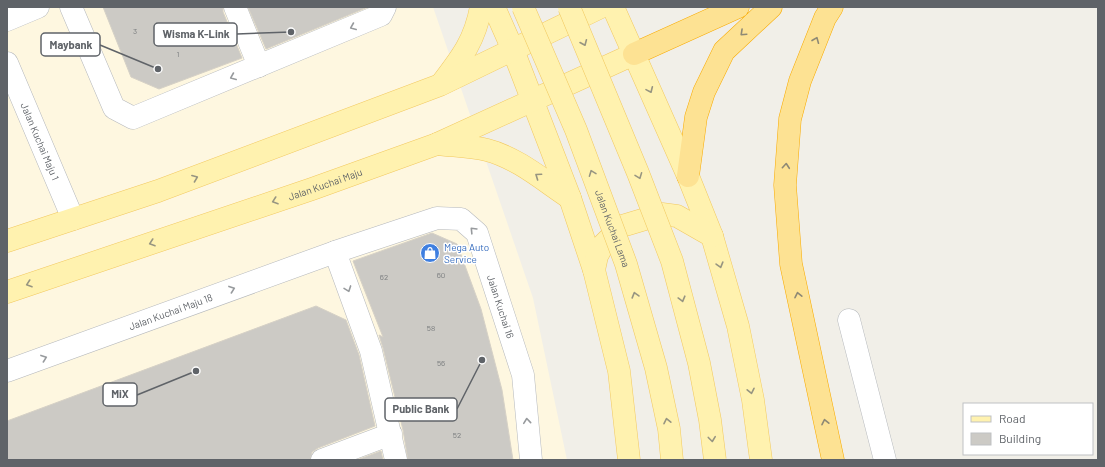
<svg xmlns="http://www.w3.org/2000/svg" width="1105" height="467" font-family="Barlow,sans-serif">
  <rect width="100%" height="100%" fill="#f1efe8"/>
  <path fill="#fef7e0" d="M 7,7 L 433,7 L 533,298 L 567,460 L 7,460 Z"/>
  <path fill="#cccac5" stroke="#d6d1c6" d="M 103,7 L 223,7 L 223,12 L 242,58 L 159,89 L 131,77 Z
    M 248,7 L 368,7 L 266,49 Z
    M 432,233 L 457,244 L 481,309 L 502,390 L 513,460 L 408,460 L 403,430 L 383,348 L 379,335 L 383,337 L 353,261 Z
    M 316,306 L 346,320 L 359,355 L 375,426 L 318,448 L 312,452 L 310,460 L 7,460 L 7,421 Z
    M 381,451 L 383,460 L 357,460 Z"/>
  <g fill="none" stroke-linecap="round" stroke-linejoin="round">
    <defs>
      <g id="minor">
        <path d="M 71,7 L 114,108 L 133,118 L 381,15 L 385,7"/>
        <path d="M 235,7 L 259,66"/>
        <path d="M 7,20 L 38,7"/>
        <path id="s1" d="M 7,63 L 73,219"/>
        <path d="M 335,252 L 371,351 L 396,460"/>
        <path d="M 849,320 L 885,460"/>
        <path id="s2" d="M 7,371 L 335,252 L 437,218 L 461,219 L 477,233 L 523,375 L 531,460"/>
        <path d="M 322,460 L 391,434"/>
      </g>
      <g id="major">
        <path d="M 494,7 L 513,50 L 570,198 L 594,270 L 619,371 L 629,460"/>
        <path d="M 613,7 L 688,176 L 712,236 L 738,326 L 753,400 L 761,460"/>
        <path d="M 442,83 C 462,57 475,40 481,7"/>
        <path d="M 437,144 C 453,146 471,146 487,150 C 518,158 544,181 570,198"/>
        <path d="M 7,241 L 158,191 L 440,85 L 601,7"/>
        <path d="M 594,270 L 597,256 L 603,245 L 622,226 L 662,214 L 677,216 L 712,236"/>
        <path id="s3" d="M 7,292 L 312,189 L 437,144 L 634,54"/>
      </g>
      <path id="highway" d="M 832,7 L 825,18 L 800,81 L 790,119 L 785,185 L 791,264 L 833,460
        M 634,54 L 738,7
        M 688,176 L 696,117 L 704,92 L 724,51 L 771,7"/>
    </defs>
    <use href="#minor" stroke="#b5b8bc" stroke-width="23"/>
    <use href="#major" stroke="#f2c960" stroke-width="23"/>
    <use href="#highway" stroke="#f9ab00" stroke-width="23"/>
    <use href="#minor" stroke="#fff" stroke-width="22"/>
    <use href="#major" stroke="#fff2af" stroke-width="22"/>
    <use href="#highway" stroke="#fde293" stroke-width="22"/>
    <defs>
      <g id="major-bridge">
        <path id="s4" d="M 523,7 L 576,130 L 626,264 L 656,368 L 669,429 L 672,460"/>
        <path d="M 569,7 L 638,173 L 672,261 L 699,363 L 710,420 L 715,460"/>
      </g>
    </defs>
    <use href="#major-bridge" stroke="#f2c960" stroke-width="23" stroke-linecap="butt"/>
    <use href="#major-bridge" stroke="#fff2af" stroke-width="22"/>
  </g>
  <defs><path id="oneway-chevron" d="M-2-3.5L2.5 0L-2 3.5" fill="none" stroke-width="1.6" stroke-linecap="round" stroke-linejoin="round"/></defs>
  <g stroke="#979a9d">
    <use href="#oneway-chevron" transform="translate(353 27) rotate(157)"/>
    <use href="#oneway-chevron" transform="translate(233 77) rotate(157)"/>
    <use href="#oneway-chevron" transform="translate(473 230) rotate(-134)"/>
    <use href="#oneway-chevron" transform="translate(232 289) rotate(-20)"/>
    <use href="#oneway-chevron" transform="translate(348 289) rotate(70)"/>
    <use href="#oneway-chevron" transform="translate(44 358) rotate(-20)"/>
    <use href="#oneway-chevron" transform="translate(527 421) rotate(-96)"/>
  </g>
  <g stroke="#8e8975">
    <use href="#oneway-chevron" transform="translate(743 33) rotate(137)"/>
    <use href="#oneway-chevron" transform="translate(816 40) rotate(-68)"/>
    <use href="#oneway-chevron" transform="translate(786 166) rotate(-85)"/>
    <use href="#oneway-chevron" transform="translate(798 295) rotate(-102)"/>
    <use href="#oneway-chevron" transform="translate(825 422) rotate(-102)"/>
  </g>
  <g stroke="#979581">
    <use href="#oneway-chevron" transform="translate(584 43) rotate(67)"/>
    <use href="#oneway-chevron" transform="translate(650 90) rotate(66)"/>
    <use href="#oneway-chevron" transform="translate(592 173) rotate(-111)"/>
    <use href="#oneway-chevron" transform="translate(538 176) rotate(-145)"/>
    <use href="#oneway-chevron" transform="translate(639 176) rotate(69)"/>
    <use href="#oneway-chevron" transform="translate(195 178) rotate(-21)"/>
    <use href="#oneway-chevron" transform="translate(275 201) rotate(161)"/>
    <use href="#oneway-chevron" transform="translate(152 243) rotate(161)"/>
    <use href="#oneway-chevron" transform="translate(720 265) rotate(74)"/>
    <use href="#oneway-chevron" transform="translate(29 284) rotate(161)"/>
    <use href="#oneway-chevron" transform="translate(635 295) rotate(-106)"/>
    <use href="#oneway-chevron" transform="translate(682 299) rotate(75)"/>
    <use href="#oneway-chevron" transform="translate(751 391) rotate(78)"/>
    <use href="#oneway-chevron" transform="translate(667 421) rotate(-102)"/>
    <use href="#oneway-chevron" transform="translate(712 439) rotate(83)"/>
  </g>
  <defs>
    <symbol id="shop-disc" viewBox="-11 -11 22 22"><circle r="9.5" fill="#3f7fe0" stroke="#fff"/><path d="M-5-2.5h2.3a2.7 3.5 0 0 1 5.4 0H5L5.5 6h-11ZM-1.5-2.5h3a1.5 2.3 0 0 0-3 0Z" fill="#fff"/></symbol>
  </defs>
  <g fill-rule="evenodd">
    <use href="#shop-disc" x="419" y="242" width="22" height="22"/>
  </g>
  <g text-anchor="middle" stroke-width="3" stroke-linejoin="round" paint-order="stroke">
    <g font-size="8" fill="#7a7d7f">
      <text x="135" y="34">3</text>
      <text x="178" y="57">1</text>
      <text x="441" y="278">60</text>
      <text x="384" y="280">62</text>
      <text x="431" y="331">58</text>
      <text x="441" y="366">56</text>
      <text x="457" y="438">52</text>
    </g>
    <g font-size="10" fill="#5f6368" stroke="#fff">
      <text dy="4" stroke="none"><textPath href="#s1" startOffset="85">Jalan Kuchai Maju 1</textPath></text>
      <text dy="4" stroke="none"><textPath href="#s3" startOffset="336">Jalan Kuchai Maju</textPath></text>
      <text dy="4" stroke="none"><textPath href="#s4" startOffset="239">Jalan Kuchai Lama</textPath></text>
      <text dy="4" stroke="none"><textPath href="#s2" startOffset="579">Jalan Kuchai 16</textPath></text>
      <text dy="4" stroke="none"><textPath href="#s2" startOffset="174">Jalan Kuchai Maju 18</textPath></text>
    </g>
    <g font-size="10" fill="#366cbe" stroke="#fff" text-anchor="start">
      <text x="444" y="251">Mega Auto<tspan x="444" dy="12">Service</tspan></text>
    </g>
  </g>
  <path fill="none" stroke="#5f6368" stroke-width="1.5" d="M291 32L237 34M158 69L100 45M196 371L137 395M482 360L457 409"/>
  <g fill="#5f6368" stroke="#fff" stroke-width="1.5">
    <circle cx="291" cy="32" r="4"/>
    <circle cx="158" cy="69" r="4"/>
    <circle cx="196" cy="371" r="4"/>
    <circle cx="482" cy="360" r="4"/>
  </g>
  <g fill="#fff" stroke="#5f6368" stroke-width="1.5">
    <rect x="154" y="23" width="83" height="23" rx="4"/>
    <rect x="41" y="33" width="59" height="23" rx="4"/>
    <rect x="103" y="383" width="34" height="23" rx="4"/>
    <rect x="385" y="398" width="72" height="23" rx="4"/>
  </g>
  <g font-size="11" text-anchor="middle" font-weight="bold" fill="#5f6368">
    <text x="196" y="38">Wisma K-Link</text>
    <text x="71" y="49">Maybank</text>
    <text x="120" y="398">MiX</text>
    <text x="421" y="413">Public Bank</text>
  </g>
  <rect width="1105" height="467" fill="none" stroke="#5f6368" stroke-width="16"/>
  <rect x="963" y="403" width="130" height="52" fill="#ffffff" stroke="#bfc1c3"/>
  <rect x="971" y="416" width="20" height="6" fill="#fff2af" stroke="#bfc1c3"/>
  <text x="999" y="423" font-size="12" fill="#5f6368">Road</text>
  <rect x="971" y="433" width="20" height="12" fill="#cccac5" stroke="#bfc1c3"/>
  <text x="999" y="443" font-size="12" fill="#5f6368">Building</text>
</svg>
